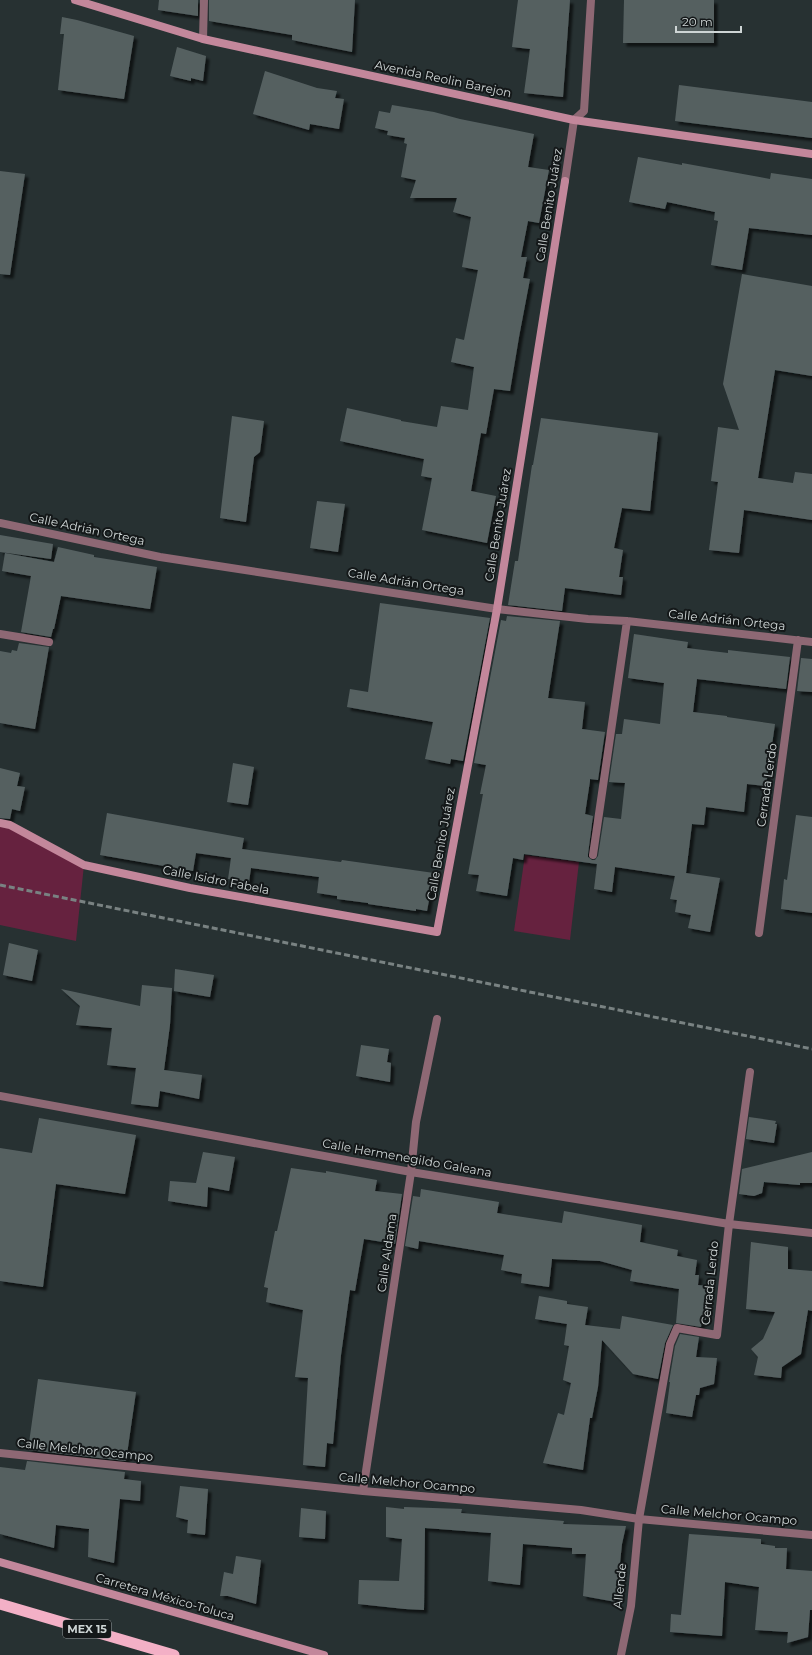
<svg xmlns="http://www.w3.org/2000/svg" width="812" height="1655" font-family="Montserrat,sans-serif">
  <defs>
    <filter id="shadow"><feDropShadow dx="3.5" dy="3.5" stdDeviation="1" flood-color="#0009"/></filter>
  </defs>
  <rect width="100%" height="100%" fill="#273132"/>
  <path fill="#66223f" d="M 0,823 L 84,865 L 76,941 L 0,925 Z
    M 525,855 L 579,862 L 570,940 L 514,931 Z"/>
  <path fill="#556061" filter="url(#shadow)" d="M 159,0 L 198,0 L 198,16 L 158,10 Z
    M 209,0 L 355,0 L 352,52 L 292,40 L 292,35 L 209,21 Z
    M 518,0 L 570,0 L 563,97 L 524,93 L 530,49 L 512,47 Z
    M 624,0 L 714,0 L 714,43 L 623,43 Z
    M 62,17 L 77,20 L 134,36 L 124,99 L 58,90 L 64,34 L 60,34 Z
    M 177,47 L 206,56 L 203,81 L 191,78 L 191,81 L 170,76 Z
    M 265,71 L 317,88 L 337,91 L 335,98 L 344,99 L 339,129 L 310,124 L 309,130 L 253,114 Z
    M 679,85 L 812,102 L 812,138 L 675,121 Z
    M 392,105 L 434,112 L 460,119 L 534,134 L 528,167 L 549,170 L 539,223 L 528,221 L 521,257 L 527,257 L 523,278 L 530,279 L 519,337 L 510,391 L 494,389 L 486,434 L 481,433 L 471,491 L 496,496 L 487,543 L 422,530 L 432,478 L 421,476 L 424,459 L 340,441 L 347,408 L 401,420 L 401,421 L 437,427 L 441,406 L 468,410 L 474,367 L 451,362 L 456,338 L 464,340 L 478,270 L 462,267 L 471,217 L 453,212 L 457,198 L 410,198 L 416,180 L 401,177 L 407,144 L 404,143 L 405,138 L 387,135 L 388,131 L 375,128 L 379,111 L 390,113 Z
    M 638,157 L 682,165 L 682,163 L 770,179 L 771,173 L 812,179 L 812,235 L 749,228 L 742,270 L 711,265 L 718,221 L 714,220 L 715,212 L 667,202 L 665,209 L 629,202 Z
    M 0,171 L 25,174 L 10,275 L 0,274 Z
    M 742,274 L 812,286 L 812,376 L 775,370 L 758,478 L 793,483 L 795,472 L 812,474 L 812,520 L 744,510 L 739,553 L 709,550 L 718,482 L 711,481 L 718,427 L 739,430 L 723,384 Z
    M 232,416 L 264,421 L 260,452 L 254,457 L 246,522 L 220,518 Z
    M 541,418 L 658,433 L 650,511 L 622,508 L 614,548 L 623,550 L 619,577 L 623,577 L 621,595 L 565,588 L 562,611 L 508,605 L 515,561 L 518,561 L 532,465 L 533,465 Z
    M 317,501 L 345,504 L 338,552 L 310,548 Z
    M 0,535 L 53,544 L 51,559 L 0,552 Z
    M 58,547 L 94,555 L 94,557 L 157,567 L 150,609 L 61,596 L 54,629 L 53,629 L 51,637 L 21,632 L 31,576 L 2,571 L 5,553 L 54,562 Z
    M 380,603 L 490,618 L 463,761 L 451,759 L 450,764 L 425,759 L 433,722 L 347,707 L 350,689 L 368,692 Z
    M 507,616 L 560,621 L 548,698 L 585,702 L 582,729 L 605,732 L 598,780 L 590,779 L 590,781 L 585,814 L 593,816 L 588,854 L 588,857 L 592,860 L 595,860 L 598,856 L 604,817 L 621,819 L 625,783 L 609,782 L 616,734 L 622,734 L 624,719 L 660,724 L 664,683 L 628,678 L 634,634 L 688,642 L 687,648 L 728,653 L 728,650 L 790,657 L 786,689 L 697,679 L 693,712 L 727,716 L 727,717 L 775,724 L 766,786 L 747,784 L 744,812 L 706,807 L 704,825 L 692,824 L 686,873 L 720,878 L 710,932 L 688,928 L 691,915 L 675,912 L 677,900 L 670,899 L 675,876 L 615,867 L 612,892 L 594,889 L 597,864 L 524,854 L 523,860 L 513,858 L 507,896 L 476,891 L 479,875 L 468,874 L 483,794 L 480,794 L 486,765 L 474,763 L 501,620 L 506,621 Z
    M 19,643 L 49,647 L 35,729 L 0,723 L 0,651 L 11,653 L 12,650 L 17,651 Z
    M 801,658 L 812,659 L 812,692 L 797,691 Z
    M 233,763 L 254,767 L 248,805 L 227,802 Z
    M 0,768 L 20,773 L 17,786 L 25,787 L 20,811 L 12,809 L 10,819 L 0,818 Z
    M 107,813 L 244,838 L 242,849 L 341,862 L 342,860 L 434,873 L 427,911 L 416,909 L 416,911 L 368,904 L 368,903 L 337,899 L 337,896 L 317,893 L 319,877 L 251,868 L 249,882 L 228,879 L 231,858 L 196,853 L 193,871 L 100,855 Z
    M 796,815 L 812,817 L 812,913 L 781,909 L 784,879 L 787,880 Z
    M 9,943 L 38,950 L 32,981 L 3,975 Z
    M 175,969 L 214,975 L 210,997 L 174,991 Z
    M 142,985 L 172,988 L 170,1025 L 164,1070 L 202,1075 L 199,1099 L 160,1091 L 158,1107 L 131,1104 L 136,1068 L 107,1065 L 112,1028 L 76,1025 L 80,1006 L 61,989 L 140,1006 Z
    M 361,1045 L 389,1049 L 387,1062 L 391,1063 L 390,1082 L 356,1076 Z
    M 749,1117 L 776,1121 L 775,1124 L 777,1124 L 774,1143 L 746,1139 Z
    M 39,1118 L 136,1135 L 125,1194 L 56,1184 L 43,1287 L 0,1281 L 0,1148 L 32,1153 Z
    M 203,1152 L 235,1157 L 229,1191 L 208,1187 L 207,1207 L 168,1201 L 170,1181 L 196,1183 Z
    M 812,1152 L 812,1183 L 800,1183 L 800,1185 L 764,1182 L 762,1193 L 754,1196 L 739,1194 L 742,1169 Z
    M 291,1168 L 326,1173 L 326,1171 L 377,1180 L 375,1191 L 402,1194 L 395,1244 L 364,1239 L 355,1291 L 350,1290 L 341,1355 L 333,1444 L 327,1443 L 325,1467 L 303,1465 L 308,1378 L 295,1377 L 303,1310 L 266,1302 L 268,1288 L 264,1287 L 275,1231 L 277,1231 Z
    M 421,1189 L 499,1202 L 497,1213 L 562,1223 L 564,1211 L 642,1225 L 640,1242 L 678,1250 L 677,1256 L 697,1260 L 695,1275 L 699,1275 L 698,1285 L 708,1286 L 706,1320 L 702,1320 L 701,1327 L 676,1323 L 679,1289 L 630,1281 L 632,1270 L 600,1261 L 552,1259 L 549,1287 L 521,1283 L 522,1274 L 501,1270 L 504,1255 L 419,1241 L 418,1249 L 405,1246 L 413,1196 L 420,1197 Z
    M 751,1242 L 788,1247 L 788,1269 L 812,1271 L 812,1311 L 808,1310 L 801,1354 L 782,1367 L 781,1378 L 754,1375 L 758,1357 L 751,1349 L 763,1339 L 775,1312 L 746,1309 Z
    M 539,1296 L 567,1301 L 567,1304 L 588,1307 L 585,1325 L 620,1329 L 622,1316 L 673,1325 L 665,1343 L 658,1379 L 633,1374 L 602,1340 L 598,1387 L 592,1418 L 590,1418 L 583,1470 L 543,1463 L 558,1413 L 564,1415 L 571,1383 L 563,1380 L 569,1346 L 564,1345 L 567,1324 L 535,1319 Z
    M 680,1334 L 699,1337 L 696,1357 L 717,1358 L 714,1384 L 700,1388 L 699,1395 L 696,1395 L 692,1417 L 666,1413 L 670,1382 L 669,1382 L 675,1346 Z
    M 38,1379 L 136,1392 L 126,1461 L 28,1450 Z
    M 27,1461 L 125,1472 L 124,1479 L 141,1481 L 140,1501 L 120,1499 L 114,1563 L 88,1557 L 89,1529 L 56,1525 L 54,1548 L 0,1534 L 0,1467 L 25,1470 Z
    M 180,1486 L 208,1489 L 205,1535 L 187,1533 L 188,1520 L 176,1517 Z
    M 386,1507 L 404,1509 L 404,1507 L 462,1509 L 461,1513 L 564,1521 L 563,1524 L 626,1526 L 622,1544 L 616,1602 L 583,1596 L 586,1554 L 572,1554 L 572,1548 L 523,1544 L 520,1585 L 488,1581 L 491,1533 L 425,1528 L 424,1610 L 405,1609 L 358,1604 L 359,1580 L 399,1581 L 402,1539 L 386,1537 Z
    M 301,1508 L 326,1511 L 325,1539 L 299,1537 Z
    M 689,1534 L 761,1539 L 761,1544 L 775,1546 L 775,1548 L 787,1548 L 786,1569 L 812,1571 L 812,1610 L 810,1610 L 808,1637 L 787,1643 L 788,1632 L 755,1630 L 759,1587 L 725,1582 L 722,1636 L 670,1632 L 671,1614 L 681,1615 Z
    M 236,1556 L 261,1560 L 256,1604 L 228,1596 L 220,1596 L 224,1572 L 233,1574 Z"/>
  <g fill="none" stroke-linecap="round" stroke-linejoin="round">
    <path stroke="#8e6874" stroke-width="8" d="M 574,120 L 584,111 L 591,0"/>
    <path stroke="#8e6874" stroke-width="8" d="M 203,39 L 204,0
      M 565,181 L 574,120
      M 0,523 L 160,557 L 497,609 L 588,619 L 627,621 L 812,642
      M 0,634 L 49,642
      M 593,855 L 627,621
      M 759,933 L 798,640
      M 0,1096 L 411,1172 L 729,1224 L 812,1233
      M 0,1453 L 363,1491 L 581,1510 L 639,1519 L 812,1535
      M 363,1491 L 411,1172 L 416,1122 L 437,1019
      M 621,1655 L 631,1606 L 639,1519 L 670,1344 L 677,1328 L 717,1335 L 729,1224 L 750,1072"/>
    <path stroke="#c3879b" stroke-width="8" d="M 75,0 L 203,39 L 574,120 L 812,154
      M 0,823 L 10,825 L 84,865 L 190,888 L 437,932 L 497,609 L 565,181
      M 0,1562 L 324,1655"/>
    <path stroke="#f3b0c6" stroke-width="11" d="M 0,1604 L 174,1655"/>
    <path stroke="#798282" stroke-width="3" stroke-dasharray="6 3" stroke-linecap="butt" d="M 0,885 L 812,1049"/>
  </g>
  <g text-anchor="middle" stroke-width="4" stroke-linejoin="round" paint-order="stroke">
    <rect fill="#141819" stroke="#969c9d" stroke-width="1" x="63" y="1620" width="48" height="18" rx="3"/>
    <g font-size="11" font-weight="bold" fill="#ced5d5">
      <text x="87" y="1633">MEX 15</text>
    </g>
    <g font-size="12" fill="#ced5d5" stroke="#141819">
      <text transform="translate(443 79) rotate(12)" y="4">Avenida Reolin Barejon</text>
      <text transform="translate(549 205) rotate(-81)" y="4">Calle Benito Juárez</text>
      <text transform="translate(498 525) rotate(-81)" y="4">Calle Benito Juárez</text>
      <text transform="translate(87 529) rotate(12)" y="4">Calle Adrián Ortega</text>
      <text transform="translate(406 582) rotate(9)" y="4">Calle Adrián Ortega</text>
      <text transform="translate(727 620) rotate(6)" y="4">Calle Adrián Ortega</text>
      <text transform="translate(767 785) rotate(-82)" y="4">Cerrada Lerdo</text>
      <text transform="translate(441 844) rotate(-80)" y="4">Calle Benito Juárez</text>
      <text transform="translate(216 880) rotate(11)" y="4">Calle Isidro Fabela</text>
      <text transform="translate(407 1158) rotate(10)" y="4">Calle Hermenegildo Galeana</text>
      <text transform="translate(387 1253) rotate(-82)" y="4">Calle Aldama</text>
      <text transform="translate(710 1283) rotate(-84)" y="4">Cerrada Lerdo</text>
      <text transform="translate(85 1450) rotate(6)" y="4">Calle Melchor Ocampo</text>
      <text transform="translate(407 1483) rotate(5)" y="4">Calle Melchor Ocampo</text>
      <text transform="translate(729 1515) rotate(5)" y="4">Calle Melchor Ocampo</text>
      <text transform="translate(620 1586) rotate(-84)" y="4">Allende</text>
      <text transform="translate(165 1597) rotate(16)" y="4">Carretera México-Toluca</text>
    </g>
  </g>
  <path d="M676 26v6h65v-6" fill="none" stroke="#ced5d5" stroke-width="2"/>
  <text x="682" y="26" font-size="12" fill="#ced5d5" stroke="#141819" stroke-width="3" paint-order="stroke">20 m</text>
</svg>
